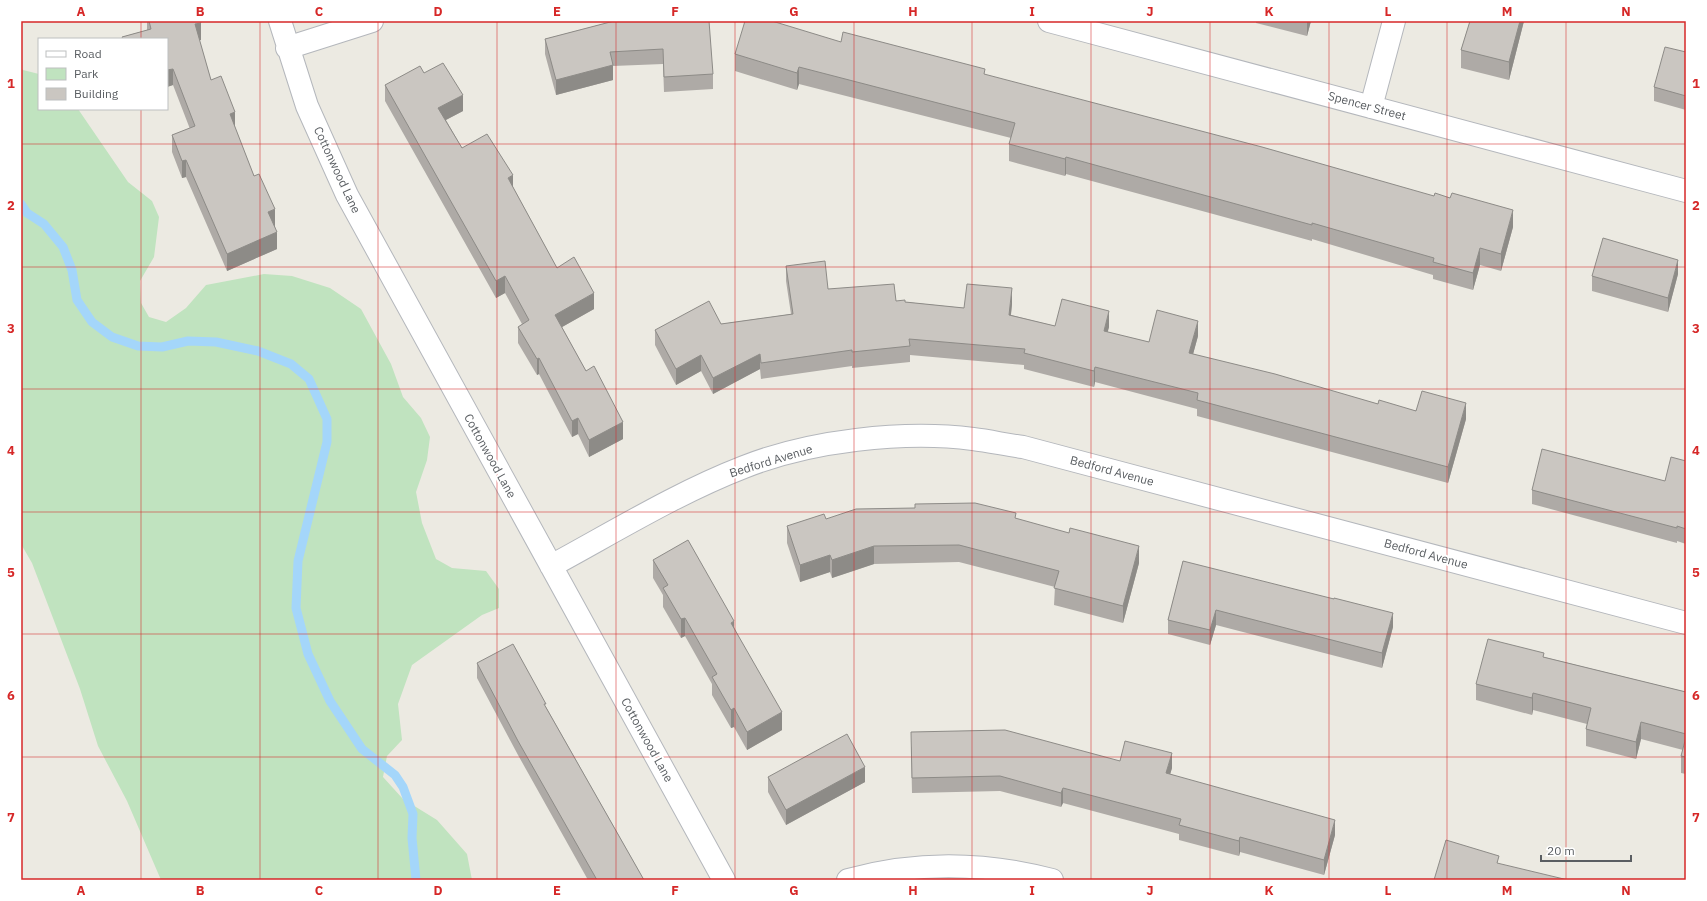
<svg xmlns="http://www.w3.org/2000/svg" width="1707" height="901" font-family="'IBM Plex Sans',sans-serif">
  <rect width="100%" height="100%" fill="#eceae2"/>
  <path fill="#c0e3bf" d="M 21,67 L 23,70 L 39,74 L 39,109 L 78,109 L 128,182 L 152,201 L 159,217 L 154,257 L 140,281 L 141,303 L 149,317 L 166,322 L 186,308 L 206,285 L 264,274 L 292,276 L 330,288 L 361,309 L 391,364 L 403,397 L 421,418 L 430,437 L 427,460 L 416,492 L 422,523 L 436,559 L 452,568 L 486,571 L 499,589 L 499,608 L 482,615 L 412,665 L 398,704 L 402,740 L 387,756 L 383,777 L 403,799 L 437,820 L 467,854 L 472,880 L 161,880 L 127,801 L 98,746 L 80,689 L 32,563 L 21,544 Z"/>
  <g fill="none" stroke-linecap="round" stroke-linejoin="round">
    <path stroke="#a4d6fa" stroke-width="9" d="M 21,204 L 27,213 L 44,224 L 63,247 L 72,270 L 77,300 L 92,322 L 112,337 L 138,346 L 162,347 L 188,341 L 216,342 L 258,351 L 291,364 L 309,379 L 327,419 L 327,442 L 298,561 L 296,608 L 308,654 L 330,701 L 362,749 L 395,775 L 403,787 L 413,814 L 412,838 L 416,880"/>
    <defs>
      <path id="street" d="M 280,21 L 307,106 L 347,195 L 724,880
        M 1049,21 L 1686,191
        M 287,48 L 372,21
        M 1371,107 L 1394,21
        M 551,566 C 614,532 677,493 744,467 C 809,441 903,430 973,439 C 990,441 1007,445 1023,447 L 1686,623
        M 848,880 C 916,861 984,862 1052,880"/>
    </defs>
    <use href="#street" stroke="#b4b7bc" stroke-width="24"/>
    <use href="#street" stroke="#fff" stroke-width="22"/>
  </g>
  <path fill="#aeaaa6" d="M 147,21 L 200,21 L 201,40 L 199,40 L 211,80 L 235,128 L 254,176 L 275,226 L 277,249 L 227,271 L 186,177 L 182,178 L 172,152 L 172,135 L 190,129 L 173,85 L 167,87 L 167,39 L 122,39 L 122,37 L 147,30 Z
    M 614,21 L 713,74 L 713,89 L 664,92 L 663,64 L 613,66 L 613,80 L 556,95 L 545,54 L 545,39 Z
    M 1256,21 L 1311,21 L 1307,36 L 1256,23 Z
    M 1470,21 L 1524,21 L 1509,80 L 1461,68 L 1461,50 Z
    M 841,42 L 985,75 L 1513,227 L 1501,271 L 1480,265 L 1473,290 L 1433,279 L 1433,275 L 1312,239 L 1312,241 L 1066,174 L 1065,176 L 1009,161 L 1009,144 L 1011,138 L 799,84 L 797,90 L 735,71 L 735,54 Z
    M 1686,52 L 1686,110 L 1654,101 L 1654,87 Z
    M 424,73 L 463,111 L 446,120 L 462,148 L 513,187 L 557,268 L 594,309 L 562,327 L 623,439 L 589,457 L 578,434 L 572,437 L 539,374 L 537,375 L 518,343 L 518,327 L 522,324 L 505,293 L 496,298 L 385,101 L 385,85 Z
    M 786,266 L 828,289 L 896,301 L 964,308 L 1012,304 L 1011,315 L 1055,326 L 1109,327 L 1107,332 L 1149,342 L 1198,336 L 1193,354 L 1378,404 L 1466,419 L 1448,483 L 1197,416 L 1197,409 L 1095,382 L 1094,387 L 1024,369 L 1024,365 L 910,355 L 910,362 L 852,368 L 852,366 L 761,379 L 760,369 L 713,394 L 701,371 L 676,385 L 655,345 L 655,330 L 721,324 L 791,314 L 786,281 Z
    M 1678,274 L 1668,312 L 1592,291 L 1592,276 Z
    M 1686,461 L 1686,544 L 1677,541 L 1677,543 L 1532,504 L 1532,490 L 1665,481 Z
    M 826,519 L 1016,519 L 1139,563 L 1123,623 L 1054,605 L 1055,587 L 959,562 L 874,564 L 832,578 L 830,572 L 800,582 L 787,543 L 787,526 Z
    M 653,560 L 734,627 L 782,730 L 747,750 L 734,727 L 731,728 L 712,695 L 712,684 L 685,636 L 681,638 L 663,607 L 663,595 L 653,578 Z
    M 1183,561 L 1393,627 L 1382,668 L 1216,625 L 1210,645 L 1168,634 L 1168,620 Z
    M 1544,657 L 1686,692 L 1686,774 L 1681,773 L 1681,756 L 1683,750 L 1641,739 L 1636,759 L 1586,746 L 1586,729 L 1587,724 L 1533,710 L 1532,715 L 1476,700 L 1476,684 Z
    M 477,663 L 546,707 L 644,880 L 588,880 L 518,755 L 477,678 Z
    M 911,747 L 1120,761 L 1172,768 L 1170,774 L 1335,835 L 1324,875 L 1240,852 L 1239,856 L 1179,840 L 1179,834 L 1063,803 L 1061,807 L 1000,791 L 912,793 Z
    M 768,777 L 865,782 L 786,825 L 768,792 Z"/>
  <path fill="#8d8b87" d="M 1307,21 L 1311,21 L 1307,36 Z
    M 1520,21 L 1524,21 L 1509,80 L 1509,62 Z
    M 201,23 L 201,40 L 195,41 L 195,24 Z
    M 613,65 L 613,80 L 556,95 L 556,80 Z
    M 799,67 L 799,84 L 797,90 L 797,73 Z
    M 173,69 L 173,85 L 167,87 L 167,70 Z
    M 463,95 L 463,111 L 438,124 L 438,108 Z
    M 235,112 L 235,129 L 230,114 Z
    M 1066,157 L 1066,174 L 1065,176 L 1065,159 Z
    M 186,160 L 186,177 L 182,178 L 182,161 Z
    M 513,175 L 513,191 L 508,178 Z
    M 275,209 L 275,226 L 268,228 L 268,212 Z
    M 1513,210 L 1513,227 L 1501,271 L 1501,254 Z
    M 277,232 L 277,249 L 227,271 L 227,254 Z
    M 1480,248 L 1480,265 L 1473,290 L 1473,273 Z
    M 1678,260 L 1678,274 L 1668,312 L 1668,298 Z
    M 505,276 L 505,293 L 496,298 L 496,281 Z
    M 1012,288 L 1012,304 L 1009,331 L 1009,315 Z
    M 594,293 L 594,309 L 555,331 L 555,315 Z
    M 1109,311 L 1109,327 L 1104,347 L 1104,331 Z
    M 1198,321 L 1198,336 L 1189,369 L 1189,353 Z
    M 760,354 L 760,369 L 713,394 L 713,378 Z
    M 701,355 L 701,371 L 676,385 L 676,369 Z
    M 539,358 L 539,374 L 537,375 L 537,359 Z
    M 1095,367 L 1095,382 L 1094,387 L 1094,371 Z
    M 1466,403 L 1466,419 L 1448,483 L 1448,467 Z
    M 578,418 L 578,434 L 572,437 L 572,421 Z
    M 623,422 L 623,439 L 589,457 L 589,440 Z
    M 874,546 L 874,564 L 832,578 L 832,560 Z
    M 1139,546 L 1139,563 L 1123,623 L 1123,606 Z
    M 830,555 L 830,572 L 800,582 L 800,565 Z
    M 1216,610 L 1216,625 L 1210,645 L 1210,630 Z
    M 1393,613 L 1393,627 L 1382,668 L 1382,653 Z
    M 685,618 L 685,636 L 681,638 L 681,619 Z
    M 734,621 L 734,640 L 731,623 Z
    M 1533,693 L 1533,710 L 1532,715 L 1532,698 Z
    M 734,708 L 734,727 L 731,728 L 731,710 Z
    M 782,712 L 782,730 L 747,750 L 747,732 Z
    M 1641,722 L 1641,739 L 1636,759 L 1636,742 Z
    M 1172,753 L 1172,768 L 1166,788 L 1166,773 Z
    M 865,767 L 865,782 L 786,825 L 786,810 Z
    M 1063,788 L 1063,803 L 1061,807 L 1061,793 Z
    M 1335,820 L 1335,835 L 1324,875 L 1324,860 Z
    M 1240,837 L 1240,852 L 1239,856 L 1239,841 Z"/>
  <path fill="#cac6c1" stroke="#8d8b87" d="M 149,21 L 200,21 L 201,23 L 195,24 L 211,80 L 221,76 L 235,112 L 230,114 L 254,176 L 259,174 L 275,209 L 268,212 L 277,232 L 227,254 L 186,160 L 182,161 L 172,135 L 195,126 L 173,69 L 167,70 L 167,39 L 123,39 L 122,37 L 151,29 Z
    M 614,21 L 709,21 L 713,74 L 664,77 L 663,49 L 610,52 L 613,65 L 556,80 L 545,39 Z
    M 745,21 L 772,21 L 841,42 L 843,32 L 985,69 L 984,74 L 1262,147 L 1434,196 L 1435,193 L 1450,198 L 1452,193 L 1513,210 L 1501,254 L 1480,248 L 1473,273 L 1433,262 L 1434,258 L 1312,223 L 1312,225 L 1066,157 L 1065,159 L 1009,144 L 1015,123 L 799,67 L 797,73 L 735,54 Z
    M 1470,21 L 1520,21 L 1509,62 L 1461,50 Z
    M 1665,47 L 1686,52 L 1686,96 L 1654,87 Z
    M 443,63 L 463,95 L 438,108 L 462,148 L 487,134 L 513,175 L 508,178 L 557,268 L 574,257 L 594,293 L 555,315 L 586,371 L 594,366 L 623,422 L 589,440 L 578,418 L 572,421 L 539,358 L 537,359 L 518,327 L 529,320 L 505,276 L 496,281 L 385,85 L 420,66 L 424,73 Z
    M 1603,238 L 1678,260 L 1668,298 L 1592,276 Z
    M 825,261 L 828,289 L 894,284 L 896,301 L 905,300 L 905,302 L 964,308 L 967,284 L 1012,288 L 1009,315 L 1055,326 L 1062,299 L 1109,311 L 1104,331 L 1149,342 L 1157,310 L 1198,321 L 1189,353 L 1275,374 L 1378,404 L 1379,400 L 1416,411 L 1422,391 L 1466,403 L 1448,467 L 1197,400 L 1198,393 L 1095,367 L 1094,371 L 1024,353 L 1025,349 L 909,339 L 910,346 L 852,352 L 852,350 L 761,363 L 760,354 L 713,378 L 701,355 L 676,369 L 655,330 L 709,301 L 721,324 L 793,314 L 786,266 Z
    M 1542,449 L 1665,481 L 1671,457 L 1686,461 L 1686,529 L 1677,526 L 1677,528 L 1532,490 Z
    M 975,503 L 1016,513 L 1015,518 L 1069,533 L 1070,528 L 1139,546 L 1123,606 L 1054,588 L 1059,571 L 959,545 L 874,546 L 832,560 L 830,555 L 800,565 L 787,526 L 824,514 L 826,519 L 856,509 L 915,508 L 915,504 Z
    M 688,540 L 734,621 L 731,623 L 782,712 L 747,732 L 734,708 L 731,710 L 712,677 L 717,674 L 685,618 L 681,619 L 663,588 L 668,585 L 653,560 Z
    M 1183,561 L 1334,599 L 1334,598 L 1393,613 L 1382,653 L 1216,610 L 1210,630 L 1168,620 Z
    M 1488,639 L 1544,653 L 1543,657 L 1686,692 L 1686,734 L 1641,722 L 1636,742 L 1586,729 L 1591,708 L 1533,693 L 1532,698 L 1476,684 Z
    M 513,644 L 546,704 L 544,704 L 644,880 L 597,880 L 518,741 L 477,663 Z
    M 1005,730 L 1120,761 L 1125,741 L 1172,753 L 1166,773 L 1335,820 L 1324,860 L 1240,837 L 1239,841 L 1179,825 L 1181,819 L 1063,788 L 1061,793 L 1000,776 L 912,778 L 911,732 Z
    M 847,734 L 865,767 L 786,810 L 768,777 Z
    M 1686,737 L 1686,757 L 1681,756 Z
    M 1446,840 L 1499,856 L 1497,863 L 1568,880 L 1434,880 Z"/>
  <path fill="none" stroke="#d62828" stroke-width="1" stroke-opacity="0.55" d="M 141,21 L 141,39M 260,21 L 260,880M 378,21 L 378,880M 497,21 L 497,880M 616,21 L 616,880M 735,21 L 735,880M 854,21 L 854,880M 972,21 L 972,880M 1091,21 L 1091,880M 1210,21 L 1210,880M 1329,21 L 1329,880M 1447,21 L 1447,880M 1566,21 L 1566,880M 141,109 L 141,880M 21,144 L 1686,144M 21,267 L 1686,267M 21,389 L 1686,389M 21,512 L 1686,512M 21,634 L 1686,634M 21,757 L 1686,757"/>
  <g text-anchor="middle" stroke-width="4" stroke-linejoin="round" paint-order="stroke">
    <g font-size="12" fill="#5a5e62" stroke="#fff">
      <text transform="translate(1367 106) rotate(15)" y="4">Spencer Street</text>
      <text transform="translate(337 170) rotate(65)" y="4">Cottonwood Lane</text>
      <text transform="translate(490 456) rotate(61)" y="4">Cottonwood Lane</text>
      <text transform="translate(771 461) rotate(-17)" y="4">Bedford Avenue</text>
      <text transform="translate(1112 471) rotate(15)" y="4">Bedford Avenue</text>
      <text transform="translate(1426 554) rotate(15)" y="4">Bedford Avenue</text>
      <text transform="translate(647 740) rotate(61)" y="4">Cottonwood Lane</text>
    </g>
  </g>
  <rect width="1707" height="901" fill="none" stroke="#ffffff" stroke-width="44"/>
  <rect x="38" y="38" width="130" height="72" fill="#ffffff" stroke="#bdbfc0"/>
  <rect x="46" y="51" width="20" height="6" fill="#ffffff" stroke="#bdbfc0"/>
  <text x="74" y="58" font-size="12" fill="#5a5e62">Road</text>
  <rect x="46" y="68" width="20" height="12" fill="#c0e3bf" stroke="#bdbfc0"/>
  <text x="74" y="78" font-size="12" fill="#5a5e62">Park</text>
  <rect x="46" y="88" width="20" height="12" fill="#cac6c1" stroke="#bdbfc0"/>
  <text x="74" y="98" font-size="12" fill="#5a5e62">Building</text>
  <path d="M1541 855v6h90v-6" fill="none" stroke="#5a5e62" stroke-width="2"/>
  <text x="1547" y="855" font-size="12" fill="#5a5e62" stroke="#ffffff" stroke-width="3" paint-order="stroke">20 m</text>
  <rect x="22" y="22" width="1663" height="857" fill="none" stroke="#d62828" stroke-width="1.5"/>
  <g font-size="13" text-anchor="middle" font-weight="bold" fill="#d62828">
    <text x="81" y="16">A</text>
    <text x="200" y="16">B</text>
    <text x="319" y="16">C</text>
    <text x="438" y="16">D</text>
    <text x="557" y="16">E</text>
    <text x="675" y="16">F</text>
    <text x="794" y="16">G</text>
    <text x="913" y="16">H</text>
    <text x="1032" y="16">I</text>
    <text x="1150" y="16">J</text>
    <text x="1269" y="16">K</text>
    <text x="1388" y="16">L</text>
    <text x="1507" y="16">M</text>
    <text x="1626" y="16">N</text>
    <text x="11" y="88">1</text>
    <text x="1696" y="88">1</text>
    <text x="11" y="210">2</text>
    <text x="1696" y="210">2</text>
    <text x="11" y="333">3</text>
    <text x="1696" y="333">3</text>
    <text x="11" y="455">4</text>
    <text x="1696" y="455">4</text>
    <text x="11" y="577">5</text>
    <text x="1696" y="577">5</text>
    <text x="11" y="700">6</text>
    <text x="1696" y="700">6</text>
    <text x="11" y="822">7</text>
    <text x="1696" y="822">7</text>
    <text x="81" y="895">A</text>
    <text x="200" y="895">B</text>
    <text x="319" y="895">C</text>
    <text x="438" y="895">D</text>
    <text x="557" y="895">E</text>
    <text x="675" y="895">F</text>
    <text x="794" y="895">G</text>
    <text x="913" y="895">H</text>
    <text x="1032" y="895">I</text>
    <text x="1150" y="895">J</text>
    <text x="1269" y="895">K</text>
    <text x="1388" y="895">L</text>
    <text x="1507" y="895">M</text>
    <text x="1626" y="895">N</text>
  </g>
</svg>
